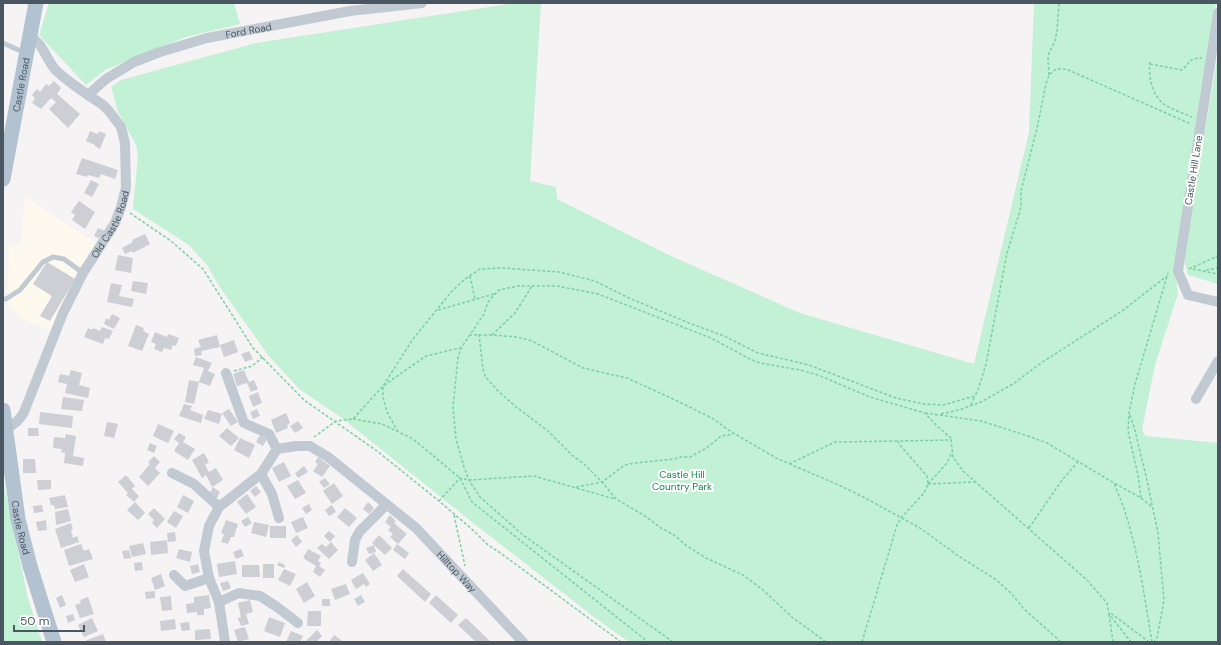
<svg xmlns="http://www.w3.org/2000/svg" width="1221" height="645" font-family="'DM Sans',sans-serif">
  <rect width="100%" height="100%" fill="#f5f3f3"/>
  <path fill="#fdf9ef" d="M 25,196 L 96,243 L 76,277 L 52,331 L 21,319 L 7,304 L 9,246 L 21,244 Z"/>
  <path fill="#c3f1d5" d="M 49,3 L 234,3 L 240,24 L 186,37 L 105,70 L 86,85 L 39,35 Z
    M 515,3 L 541,3 L 530,181 L 556,187 L 557,199 L 671,256 L 800,313 L 974,364 L 1029,132 L 1034,3 L 1216,3 L 1176,276 L 1178,294 L 1155,365 L 1142,430 L 1146,436 L 1218,443 L 1218,642 L 629,642 L 594,617 L 472,522 L 342,418 L 299,389 L 268,355 L 219,286 L 207,265 L 189,245 L 133,209 L 138,156 L 136,145 L 118,112 L 111,87 L 121,80 L 256,43 Z
    M 1218,53 L 1218,284 L 1188,275 L 1184,260 Z
    M 3,480 L 28,598 L 42,642 L 3,642 Z"/>
  <path fill="#cdcfd5" d="M 54,81 L 61,88 L 57,94 L 80,114 L 68,128 L 49,109 L 56,102 L 51,98 L 41,109 L 32,103 L 35,98 L 32,95 L 37,89 L 40,92 L 46,84 L 49,86 Z
    M 90,131 L 98,134 L 99,131 L 106,134 L 100,149 L 95,146 L 95,145 L 86,141 Z
    M 82,158 L 118,170 L 115,179 L 101,174 L 99,178 L 88,175 L 87,177 L 76,174 Z
    M 91,180 L 99,184 L 92,197 L 84,193 Z
    M 79,201 L 95,212 L 85,229 L 72,220 L 75,215 L 71,212 Z
    M 98,228 L 105,231 L 101,239 L 94,236 Z
    M 145,234 L 150,244 L 133,253 L 132,251 L 125,254 L 122,248 L 133,242 L 132,240 Z
    M 118,255 L 133,258 L 131,273 L 115,270 Z
    M 47,262 L 75,279 L 50,321 L 40,316 L 52,296 L 33,284 Z
    M 133,281 L 148,283 L 146,294 L 131,291 Z
    M 111,283 L 122,285 L 119,296 L 134,299 L 132,307 L 107,302 Z
    M 112,314 L 120,318 L 114,329 L 104,324 L 106,318 L 109,320 Z
    M 136,325 L 144,328 L 143,331 L 149,334 L 142,351 L 128,346 Z
    M 102,327 L 113,331 L 109,339 L 105,338 L 103,344 L 84,337 L 88,328 L 93,330 L 93,328 L 100,331 Z
    M 155,332 L 167,337 L 168,334 L 179,338 L 176,346 L 173,345 L 171,350 L 164,348 L 162,352 L 154,349 L 156,344 L 151,342 Z
    M 217,335 L 220,347 L 201,351 L 202,355 L 195,356 L 194,349 L 201,347 L 198,340 Z
    M 234,340 L 238,352 L 224,357 L 220,345 Z
    M 249,351 L 253,359 L 245,362 L 241,354 Z
    M 196,357 L 212,363 L 208,371 L 215,374 L 210,386 L 199,382 L 204,368 L 193,365 Z
    M 71,370 L 82,373 L 79,385 L 90,388 L 88,398 L 65,393 L 67,384 L 58,382 L 60,374 L 69,376 Z
    M 244,370 L 249,382 L 254,380 L 258,389 L 251,392 L 247,383 L 237,386 L 233,374 Z
    M 189,380 L 199,382 L 194,404 L 185,402 Z
    M 258,392 L 262,403 L 253,407 L 249,396 Z
    M 63,397 L 84,400 L 82,411 L 61,409 Z
    M 184,404 L 192,406 L 190,410 L 203,415 L 201,423 L 179,416 Z
    M 229,409 L 238,422 L 231,426 L 222,413 Z
    M 257,409 L 260,416 L 253,419 L 250,412 Z
    M 208,410 L 222,414 L 219,424 L 204,419 Z
    M 40,412 L 73,416 L 72,428 L 39,424 Z
    M 286,413 L 290,423 L 287,425 L 288,428 L 276,433 L 271,420 Z
    M 298,421 L 303,428 L 295,433 L 290,426 Z
    M 107,422 L 118,424 L 114,438 L 104,436 Z
    M 158,424 L 174,431 L 168,443 L 153,436 Z
    M 28,428 L 38,428 L 39,436 L 28,436 Z
    M 227,428 L 239,438 L 231,446 L 219,436 Z
    M 179,433 L 186,437 L 183,442 L 195,449 L 188,460 L 174,451 L 179,443 L 174,439 Z
    M 66,434 L 76,436 L 73,456 L 84,458 L 83,466 L 64,463 L 65,453 L 61,452 L 62,449 L 53,448 L 54,437 L 65,438 Z
    M 260,435 L 267,439 L 263,446 L 256,442 Z
    M 240,438 L 255,445 L 249,458 L 234,450 Z
    M 150,443 L 157,446 L 154,453 L 147,450 Z
    M 204,453 L 209,462 L 205,465 L 209,472 L 216,468 L 223,480 L 212,487 L 206,475 L 202,478 L 192,460 Z
    M 154,456 L 160,462 L 155,468 L 160,473 L 148,486 L 139,477 L 150,464 L 148,462 Z
    M 318,457 L 330,466 L 322,477 L 313,471 L 318,464 L 315,462 Z
    M 23,459 L 35,459 L 36,473 L 23,473 Z
    M 284,462 L 291,476 L 279,482 L 272,468 Z
    M 304,466 L 308,472 L 298,478 L 295,473 Z
    M 126,475 L 135,486 L 132,489 L 139,496 L 134,502 L 126,495 L 128,493 L 118,482 Z
    M 325,478 L 330,484 L 324,488 L 319,482 Z
    M 37,480 L 51,480 L 51,489 L 38,490 Z
    M 298,480 L 306,493 L 295,499 L 287,486 Z
    M 334,483 L 343,496 L 332,504 L 323,491 Z
    M 256,486 L 261,492 L 255,497 L 250,491 Z
    M 213,487 L 220,492 L 217,498 L 209,494 Z
    M 247,494 L 256,507 L 246,514 L 237,502 Z
    M 65,495 L 68,507 L 55,509 L 54,505 L 51,505 L 49,498 Z
    M 183,495 L 194,501 L 188,513 L 177,507 Z
    M 135,502 L 145,513 L 138,520 L 127,510 Z
    M 368,502 L 374,508 L 369,514 L 363,509 Z
    M 309,504 L 312,510 L 306,514 L 302,508 Z
    M 42,505 L 43,512 L 34,513 L 33,506 Z
    M 332,505 L 336,512 L 329,516 L 325,510 Z
    M 154,508 L 165,519 L 157,528 L 152,523 L 154,520 L 148,514 Z
    M 345,508 L 357,518 L 349,527 L 337,517 Z
    M 68,509 L 71,521 L 56,525 L 55,512 Z
    M 174,511 L 183,516 L 176,528 L 167,522 Z
    M 390,515 L 396,521 L 394,523 L 407,534 L 398,544 L 390,537 L 393,534 L 388,530 L 391,527 L 385,522 Z
    M 248,517 L 252,523 L 245,527 L 241,521 Z
    M 303,517 L 308,528 L 296,533 L 291,522 Z
    M 46,520 L 47,530 L 38,531 L 36,522 Z
    M 226,520 L 238,524 L 234,537 L 231,537 L 228,544 L 221,542 L 224,534 L 221,533 Z
    M 254,522 L 269,525 L 266,537 L 251,533 Z
    M 71,523 L 73,529 L 71,530 L 73,538 L 77,536 L 79,542 L 61,548 L 55,529 Z
    M 270,526 L 286,526 L 286,538 L 270,538 Z
    M 329,531 L 335,536 L 330,542 L 324,536 Z
    M 175,532 L 176,541 L 168,542 L 167,533 Z
    M 297,535 L 302,542 L 296,547 L 291,540 Z
    M 379,535 L 392,548 L 385,555 L 372,543 Z
    M 167,540 L 168,553 L 151,555 L 150,542 Z
    M 331,542 L 338,550 L 329,559 L 317,548 L 322,544 L 326,547 Z
    M 143,543 L 146,554 L 132,557 L 129,546 Z
    M 81,544 L 84,551 L 89,549 L 93,559 L 69,566 L 64,550 Z
    M 397,544 L 409,553 L 405,559 L 393,550 Z
    M 374,545 L 376,552 L 369,554 L 366,548 Z
    M 179,549 L 192,552 L 190,562 L 176,558 Z
    M 241,549 L 244,556 L 236,559 L 233,552 Z
    M 308,549 L 321,556 L 318,561 L 321,563 L 319,566 L 325,570 L 320,577 L 313,572 L 316,566 L 303,558 Z
    M 129,550 L 131,558 L 124,559 L 122,551 Z
    M 374,553 L 382,565 L 373,571 L 365,560 Z
    M 235,561 L 237,574 L 219,577 L 217,564 Z
    M 142,562 L 143,570 L 135,571 L 134,563 Z
    M 279,562 L 285,565 L 284,568 L 277,565 Z
    M 84,564 L 89,577 L 75,582 L 70,570 Z
    M 198,564 L 200,572 L 192,574 L 190,566 Z
    M 263,564 L 274,564 L 274,578 L 263,578 Z
    M 242,565 L 259,565 L 260,577 L 242,577 Z
    M 284,569 L 296,574 L 290,586 L 278,580 Z
    M 403,569 L 431,594 L 425,602 L 397,576 Z
    M 363,573 L 370,584 L 366,587 L 364,584 L 356,589 L 351,580 Z
    M 161,574 L 165,586 L 155,590 L 151,578 Z
    M 228,581 L 231,588 L 223,591 L 220,583 Z
    M 307,582 L 315,596 L 304,603 L 296,589 Z
    M 346,584 L 350,594 L 335,600 L 331,589 Z
    M 155,591 L 155,598 L 146,599 L 145,592 Z
    M 62,595 L 66,605 L 60,608 L 56,598 Z
    M 209,595 L 211,608 L 204,609 L 204,615 L 197,615 L 197,612 L 187,613 L 186,604 L 194,603 L 194,597 Z
    M 361,595 L 365,602 L 358,606 L 354,599 Z
    M 436,595 L 458,615 L 451,623 L 429,603 Z
    M 171,596 L 172,610 L 162,611 L 160,597 Z
    M 88,597 L 94,614 L 80,618 L 75,605 L 81,603 L 80,600 Z
    M 322,599 L 330,599 L 330,606 L 322,606 Z
    M 250,600 L 253,612 L 246,614 L 249,624 L 241,626 L 238,618 L 241,617 L 238,603 Z
    M 308,611 L 321,611 L 321,626 L 307,626 Z
    M 73,614 L 75,620 L 68,623 L 66,616 Z
    M 269,617 L 285,623 L 280,637 L 264,631 Z
    M 92,618 L 98,631 L 84,637 L 78,625 Z
    M 466,618 L 491,642 L 476,642 L 458,625 Z
    M 175,619 L 176,629 L 161,631 L 160,621 Z
    M 189,622 L 190,630 L 182,631 L 180,623 Z
    M 245,627 L 249,639 L 238,642 L 234,630 Z
    M 210,629 L 211,639 L 195,640 L 195,630 Z
    M 317,630 L 322,636 L 316,642 L 307,642 L 306,641 Z
    M 291,631 L 303,636 L 300,642 L 286,642 Z
    M 103,634 L 106,642 L 85,642 L 85,641 Z
    M 334,635 L 344,642 L 329,642 Z"/>
  <g fill="none" stroke-linecap="round" stroke-linejoin="round">
    <path stroke="#7ad0a6" stroke-width="1.5" stroke-dasharray="3 2" stroke-linecap="butt" d="M 1150,62 C 1148,76 1152,96 1165,105 C 1173,110 1183,113 1192,117
      M 1150,64 L 1182,70 C 1190,63 1188,58 1202,58
      M 1049,75 L 1048,59 L 1049,53 L 1055,41 L 1057,31 L 1059,3
      M 130,213 L 171,241 L 203,269 L 253,348 L 304,400 L 377,451 L 439,501 L 474,531 L 488,545 L 499,552 L 621,642
      M 1189,269 L 1218,256
      M 1193,269 L 1218,274
      M 1206,270 L 1218,268
      M 470,276 L 475,299
      M 438,310 L 494,294
      M 479,334 L 483,369 L 485,376 L 497,390 L 515,406 L 548,431 L 572,455 L 584,464 L 602,482 L 616,499 L 645,516 L 661,528 L 674,535 L 687,546 L 706,558 L 743,575 L 763,590 L 792,617 L 826,642
      M 469,335 L 492,335 L 517,337 L 532,341 L 583,368 L 627,378 L 671,398 L 712,418 L 730,431 L 776,458 L 841,486 L 867,499 L 920,528 L 957,555 L 995,579 L 1011,593 L 1024,609 L 1061,642
      M 492,335 L 515,313 L 532,286
      M 234,371 L 252,366 L 263,357
      M 971,405 L 975,396
      M 925,413 L 981,421 L 1028,436 L 1047,443 L 1114,483
      M 941,414 L 959,410 L 981,402 L 1013,384 L 1041,363 L 1122,311 L 1167,276
      M 1130,415 L 1134,427 L 1146,476 L 1158,533 L 1164,600 L 1157,638 L 1154,642
      M 353,419 L 382,424 L 413,439 L 460,478 L 472,502 L 648,642
      M 398,432 L 387,412 L 383,397 L 383,386 L 413,339 L 452,291 L 465,279 L 480,269 L 502,268 L 559,272 L 595,281 L 629,298 L 689,323 L 724,336 L 758,353 L 809,365 L 896,398 L 924,404 L 943,405 L 975,396 L 979,387 L 986,364 L 1007,253 L 1021,207 L 1021,191 L 1037,128 L 1046,84 L 1049,75 L 1053,71 L 1057,69 L 1066,69 L 1191,124
      M 314,437 L 336,421 L 353,419 L 383,386 L 426,356 L 460,348
      M 789,464 L 835,442 L 898,441
      M 928,484 L 974,482
      M 928,484 L 947,463 L 952,452
      M 576,487 L 602,482 L 625,465 L 635,463 L 674,459 L 681,457 L 690,457 L 708,447 L 721,436 L 733,434
      M 1141,498 L 1138,475 L 1128,431 L 1129,413 L 1135,384 L 1168,273
      M 439,501 L 460,478 L 469,480 L 534,476 L 615,499
      M 454,515 L 465,566
      M 1029,528 L 1062,480 L 1078,462
      M 673,642 L 523,535 L 480,497 L 469,480 L 464,467 L 456,439 L 453,407 L 458,357 L 461,348 L 484,314 L 488,302 L 495,294 L 499,290 L 518,286 L 557,286 L 598,294 L 711,338 L 750,359 L 760,363 L 800,370 L 818,375 L 870,397 L 925,413 L 936,425 L 951,438 L 951,440
      M 862,642 L 897,525 L 901,518 L 924,493 L 928,484 L 927,476 L 899,444 L 898,441 L 951,440 L 953,457 L 963,471 L 1087,580 L 1107,603 L 1109,614 L 1131,642
      M 1113,642 L 1109,614 L 1112,614 L 1149,642
      M 1152,642 C 1145,600 1139,556 1126,515 C 1123,504 1118,494 1114,483 L 1141,498 L 1152,507"/>
    <path stroke="#c1cad2" stroke-width="5" d="M 3,43 L 25,53
      M 3,299 L 6,299 L 20,290 L 43,262 L 53,257 L 64,259 L 83,273"/>
    <g stroke="#c1cad2" stroke-width="10">
      <path d="M 1218,13 L 1178,271 L 1188,295 L 1218,302"/>
      <path id="s1" d="M 88,95 L 106,79 L 134,62 L 160,52 L 207,38 L 350,11 L 422,3"/>
      <path d="M 226,373 L 244,423 L 269,434 L 277,449"/>
      <path d="M 1196,399 L 1218,361"/>
      <path id="s2" d="M 6,428 C 14,425 20,420 24,412 L 63,313 L 83,273 L 115,223 L 121,207 L 126,188 L 125,143 L 121,127 L 109,111 L 103,105 C 91,97 63,79 54,68 C 45,57 43,43 30,37"/>
      <path d="M 172,473 L 194,484 L 219,507"/>
      <path d="M 261,474 L 272,494 L 279,518"/>
      <path d="M 352,562 L 355,540 L 360,531 L 386,505"/>
      <path d="M 174,575 L 185,586 L 209,578"/>
      <path d="M 219,602 L 239,593 L 260,596 L 277,607 L 298,623"/>
      <path id="s3" d="M 225,642 L 219,602 L 209,578 L 204,551 L 209,526 L 219,507 L 261,474 L 277,449 L 296,446 L 310,446 L 328,457 L 416,528 L 523,642"/>
    </g>
    <g stroke="#b3c2d1" stroke-width="15">
      <path id="s4" d="M 3,179 L 36,3"/>
      <path id="s5" d="M 3,410 L 18,519 L 30,566 L 54,642"/>
    </g>
  </g>
  <g text-anchor="middle" stroke-width="4" stroke-linejoin="round" paint-order="stroke">
    <g font-size="10" fill="#4a5661" stroke="#fff">
      <text dy="4" stroke="none"><textPath href="#s1" startOffset="176">Ford Road</textPath></text>
      <text dy="4" stroke="none"><textPath href="#s4" startOffset="96">Castle Road</textPath></text>
      <text transform="translate(1193 170) rotate(-81)" y="4">Castle Hill Lane</text>
      <text dy="4" stroke="none"><textPath href="#s2" startOffset="232">Old Castle Road</textPath></text>
      <text dy="4" stroke="none"><textPath href="#s5" startOffset="119">Castle Road</textPath></text>
      <text dy="4" stroke="none"><textPath href="#s3" startOffset="451">Hilltop Way</textPath></text>
    </g>
    <g font-size="10" fill="#17864f" stroke="#fff">
      <text x="682" y="478">Castle Hill<tspan x="682" dy="12">Country Park</tspan></text>
    </g>
  </g>
  <rect width="1221" height="645" fill="none" stroke="#4a5661" stroke-width="8"/>
  <path d="M14 625v6h70v-6" fill="none" stroke="#4a5661" stroke-width="2"/>
  <text x="20" y="625" font-size="12" fill="#4a5661" stroke="#ffffff" stroke-width="3" paint-order="stroke">50 m</text>
</svg>
